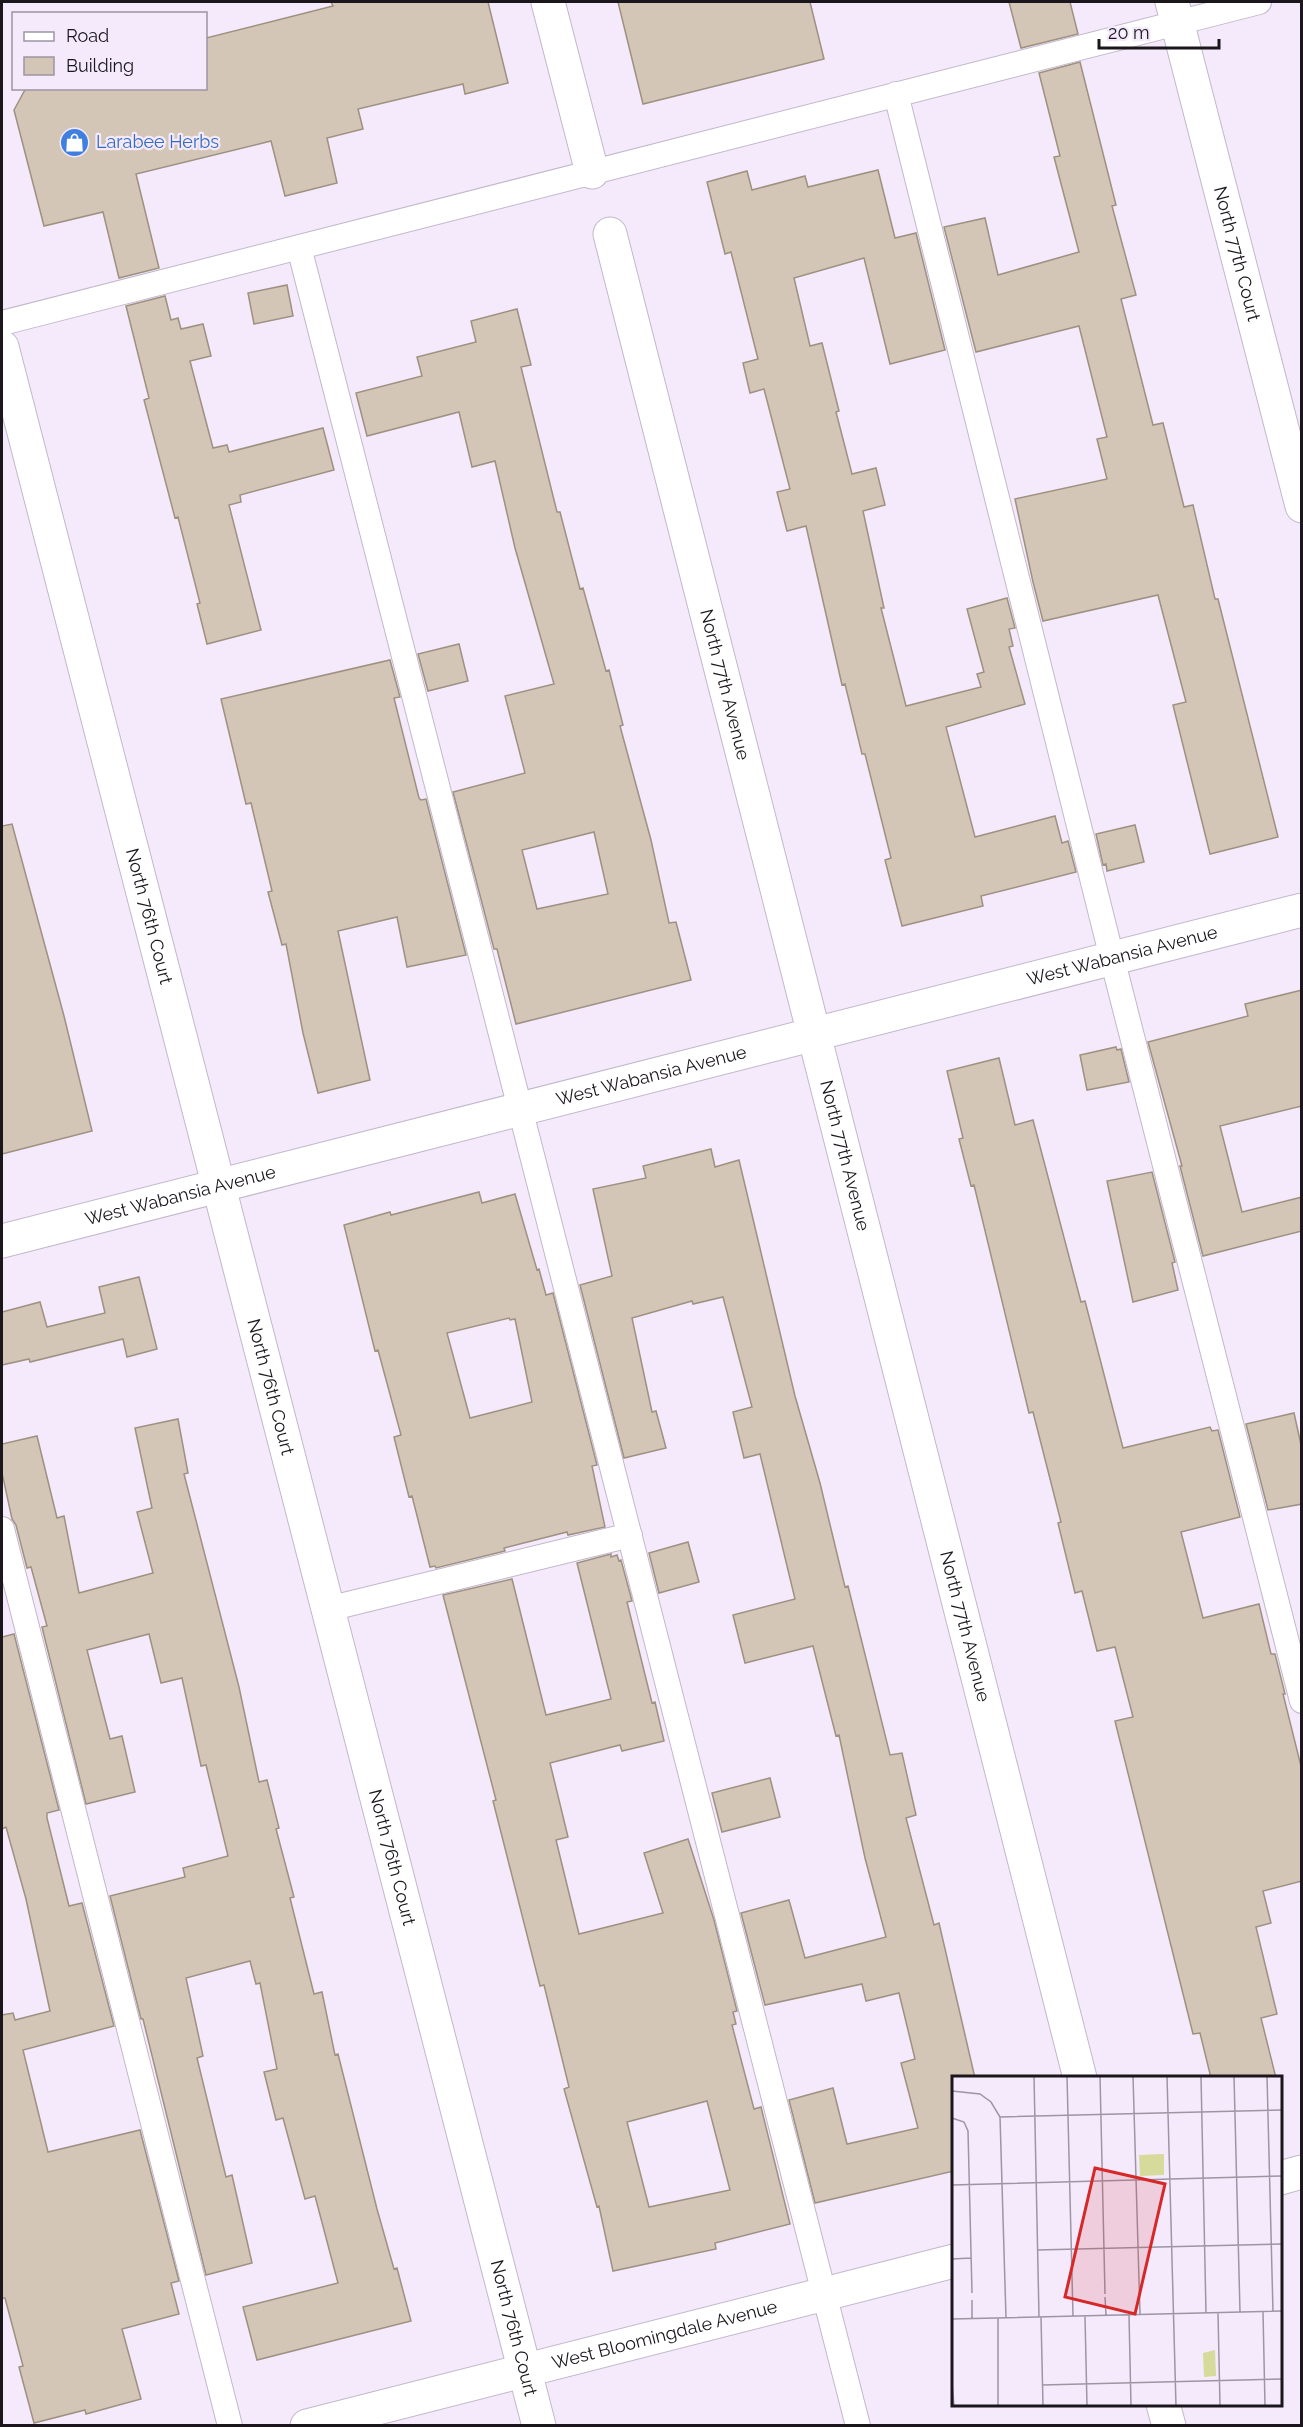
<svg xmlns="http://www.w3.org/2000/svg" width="1303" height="2427" font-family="Raleway,sans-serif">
  <rect width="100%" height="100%" fill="#f4eafc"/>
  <path fill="#d4c6b6" stroke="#9e9182" stroke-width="1.5" fill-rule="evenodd" d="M 331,2 L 488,2 L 508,83 L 465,94 L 463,84 L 358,109 L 363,129 L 327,138 L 337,183 L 285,196 L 271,141 L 136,174 L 159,268 L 119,278 L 103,212 L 44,226 L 14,110 L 26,88 L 206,88 L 206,38 L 333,6 Z
    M 618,2 L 810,2 L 824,59 L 643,104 Z
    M 1009,2 L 1070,2 L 1078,34 L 1021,48 Z
    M 1080,62 L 1116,205 L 1112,206 L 1136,295 L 1121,299 L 1153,425 L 1163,423 L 1184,507 L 1193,505 L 1215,599 L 1218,599 L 1278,837 L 1210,854 L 1173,705 L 1186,702 L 1158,595 L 1043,621 L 1033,582 L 1015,499 L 1107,479 L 1097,439 L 1107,437 L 1079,326 L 976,352 L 944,227 L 985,218 L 998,275 L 1079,252 L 1054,157 L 1060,156 L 1039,73 Z
    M 878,170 L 895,238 L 916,233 L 945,350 L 890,364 L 864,258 L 794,278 L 810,346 L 822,343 L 839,411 L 836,412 L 852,474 L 876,468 L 885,505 L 863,511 L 884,608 L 881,608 L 906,706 L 981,687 L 977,674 L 984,672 L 967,609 L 1007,598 L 1015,628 L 1009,629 L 1013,646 L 1009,647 L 1025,704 L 946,727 L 975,837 L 1055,816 L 1062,843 L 1068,841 L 1076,872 L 981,896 L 983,906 L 902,926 L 885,860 L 891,858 L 865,754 L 862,754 L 845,684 L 842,685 L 806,526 L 787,531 L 777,492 L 790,489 L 764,389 L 750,393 L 743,363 L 758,359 L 731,252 L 725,254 L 707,182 L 747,171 L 752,190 L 805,176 L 808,187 Z
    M 287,285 L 293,316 L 254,324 L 248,293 Z
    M 165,296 L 171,320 L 178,318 L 181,329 L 203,324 L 211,356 L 190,361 L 213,448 L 227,445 L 229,452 L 323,428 L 334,470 L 240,495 L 241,502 L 229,505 L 261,630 L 207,644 L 197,604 L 200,603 L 178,517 L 175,518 L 144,400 L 149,398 L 126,306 Z
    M 517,309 L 531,365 L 521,367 L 557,512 L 560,512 L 580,589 L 583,588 L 606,671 L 609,670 L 623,725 L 620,726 L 651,840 L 669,923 L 676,922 L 691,980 L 516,1024 L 497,949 L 494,949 L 453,792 L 525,773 L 505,696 L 554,684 L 515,548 L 495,461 L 472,467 L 459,412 L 367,436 L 356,393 L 422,376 L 417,357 L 476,342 L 471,321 ZM 594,832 L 608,894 L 537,909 L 522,850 Z
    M 459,644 L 468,681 L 428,691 L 418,654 Z
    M 390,660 L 400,697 L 394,698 L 419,798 L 421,800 L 426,799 L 466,955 L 407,967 L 397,917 L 338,931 L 370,1080 L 318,1093 L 303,1033 L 286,944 L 282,945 L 268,892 L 272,891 L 251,803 L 246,804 L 221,699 Z
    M 12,824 L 64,1016 L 92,1131 L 2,1154 L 2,826 Z
    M 1135,825 L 1144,862 L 1107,871 L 1106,864 L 1103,865 L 1096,834 Z
    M 1302,990 L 1302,1106 L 1220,1126 L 1242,1212 L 1302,1197 L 1302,1231 L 1203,1256 L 1180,1166 L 1182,1166 L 1148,1042 L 1248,1016 L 1245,1004 Z
    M 1116,1047 L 1117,1050 L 1121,1049 L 1129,1082 L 1087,1090 L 1080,1055 Z
    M 999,1058 L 1015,1125 L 1033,1120 L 1081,1302 L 1085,1301 L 1123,1448 L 1210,1427 L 1212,1431 L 1218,1430 L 1240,1517 L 1181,1532 L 1203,1618 L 1259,1604 L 1271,1654 L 1275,1654 L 1285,1694 L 1283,1694 L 1302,1770 L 1302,1881 L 1263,1891 L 1271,1923 L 1256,1927 L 1277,2014 L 1261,2018 L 1276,2078 L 1211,2078 L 1200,2033 L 1193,2034 L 1115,1721 L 1133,1717 L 1115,1647 L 1097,1651 L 1082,1591 L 1075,1593 L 1058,1523 L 1061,1522 L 1033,1412 L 1029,1413 L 974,1185 L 971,1186 L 959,1139 L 963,1138 L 947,1071 Z
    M 711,1149 L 715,1167 L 739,1160 L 795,1396 L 820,1483 L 845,1587 L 848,1586 L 890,1755 L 902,1753 L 916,1815 L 906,1818 L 934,1925 L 939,1923 L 975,2078 L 954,2078 L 954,2171 L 815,2203 L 789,2100 L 833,2088 L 847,2144 L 918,2128 L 901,2063 L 915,2059 L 899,1993 L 866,2001 L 862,1984 L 765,2005 L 741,1913 L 789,1900 L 805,1958 L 886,1937 L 865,1858 L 839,1735 L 836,1736 L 813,1646 L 745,1663 L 733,1615 L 795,1599 L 760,1454 L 744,1458 L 733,1412 L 752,1407 L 723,1297 L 693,1304 L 692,1301 L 632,1318 L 652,1412 L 656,1411 L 666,1448 L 624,1458 L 580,1285 L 612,1276 L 593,1189 L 646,1178 L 643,1166 Z
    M 1152,1172 L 1175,1262 L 1172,1263 L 1178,1290 L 1133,1302 L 1107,1181 Z
    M 479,1192 L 482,1203 L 515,1194 L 537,1270 L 539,1269 L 546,1295 L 553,1293 L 597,1465 L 592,1466 L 605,1527 L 568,1535 L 567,1532 L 504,1548 L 505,1551 L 436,1568 L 435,1566 L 430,1567 L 412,1496 L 409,1497 L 394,1437 L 401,1435 L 378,1350 L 375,1351 L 344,1225 L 390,1212 L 391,1215 ZM 509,1318 L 510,1320 L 515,1319 L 532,1402 L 470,1418 L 447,1333 Z
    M 139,1277 L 157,1349 L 127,1357 L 123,1339 L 30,1362 L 29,1359 L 2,1365 L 2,1312 L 40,1302 L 47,1327 L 105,1313 L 99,1287 Z
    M 1294,1413 L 1302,1449 L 1302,1504 L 1268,1510 L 1246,1424 Z
    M 178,1419 L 188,1473 L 184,1474 L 239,1687 L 259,1782 L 267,1780 L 279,1828 L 276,1829 L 294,1897 L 290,1898 L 314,1994 L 322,1992 L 335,2055 L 338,2054 L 377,2209 L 394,2269 L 397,2268 L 411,2321 L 257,2360 L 243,2307 L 338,2283 L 315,2196 L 305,2199 L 283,2118 L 276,2120 L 264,2072 L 277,2069 L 260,1983 L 256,1984 L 250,1961 L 186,1978 L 203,2056 L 197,2058 L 226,2177 L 232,2175 L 252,2263 L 206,2275 L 143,2019 L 141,2019 L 110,1896 L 185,1877 L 183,1868 L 228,1856 L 206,1765 L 201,1766 L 182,1678 L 161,1683 L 149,1634 L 87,1650 L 110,1739 L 122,1736 L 135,1792 L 86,1804 L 42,1627 L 47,1626 L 31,1567 L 27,1568 L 16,1525 L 12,1519 L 2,1473 L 2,1444 L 37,1436 L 57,1518 L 64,1516 L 79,1593 L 153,1573 L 137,1512 L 152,1508 L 135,1428 Z
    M 688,1542 L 699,1582 L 659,1593 L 649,1553 Z
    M 611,1554 L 611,1557 L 617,1555 L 619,1561 L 621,1560 L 632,1601 L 627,1602 L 652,1703 L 655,1702 L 664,1741 L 622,1751 L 620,1745 L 550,1763 L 568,1837 L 556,1840 L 579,1934 L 663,1913 L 644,1853 L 688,1839 L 714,1920 L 737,2011 L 733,2012 L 736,2024 L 732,2025 L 754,2109 L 761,2107 L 790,2224 L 715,2243 L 716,2249 L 613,2271 L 599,2206 L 597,2207 L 564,2089 L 569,2087 L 544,1985 L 540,1986 L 493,1801 L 496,1800 L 443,1595 L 512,1579 L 546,1715 L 611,1699 L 577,1563 ZM 707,2101 L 730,2190 L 649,2207 L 627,2122 Z
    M 14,1634 L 59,1810 L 47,1813 L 47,1818 L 69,1906 L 82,1903 L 114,2026 L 23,2050 L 48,2152 L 140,2130 L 179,2281 L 171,2283 L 179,2314 L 122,2329 L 141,2399 L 86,2414 L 85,2410 L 34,2423 L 19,2367 L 23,2366 L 5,2298 L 2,2298 L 2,2015 L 13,2013 L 15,2020 L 50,2011 L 26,1899 L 6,1827 L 2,1829 L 2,1637 Z
    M 770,1778 L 780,1817 L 722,1832 L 712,1793 Z"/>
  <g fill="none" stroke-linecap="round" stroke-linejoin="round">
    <defs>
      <path id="service" d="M 896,94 L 1112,958 L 1302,1701
        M 299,247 L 858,2426
        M 2,323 L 1259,2
        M 2,1529 L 230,2426
        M 328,1609 L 630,1535"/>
      <g id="minor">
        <path d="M 548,2 L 592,172"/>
        <path id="s1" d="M 1172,2 L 1302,506"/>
        <path id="s2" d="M 610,234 L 1080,2078"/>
        <path id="s3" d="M 2,347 L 539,2426"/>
        <path id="s4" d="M 2,1241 L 1302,910"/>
        <path d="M 1280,2178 L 1302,2172"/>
        <path d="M 1163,2404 L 1169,2426"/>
        <path id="s5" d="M 307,2426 L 954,2261"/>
      </g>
    </defs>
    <use href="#service" stroke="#c2b8ca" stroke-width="26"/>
    <use href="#minor" stroke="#c2b8ca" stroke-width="35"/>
    <use href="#service" stroke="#fff" stroke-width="24"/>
    <use href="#minor" stroke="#fff" stroke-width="33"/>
  </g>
  <defs>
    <symbol id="shop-disc" viewBox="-11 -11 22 22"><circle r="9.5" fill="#3f7fe0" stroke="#f4eafc"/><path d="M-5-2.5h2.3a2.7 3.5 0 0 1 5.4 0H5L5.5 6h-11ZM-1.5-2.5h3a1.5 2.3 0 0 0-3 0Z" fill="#fff"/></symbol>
  </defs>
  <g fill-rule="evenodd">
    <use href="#shop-disc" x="58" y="126" width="33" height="33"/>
  </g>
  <g text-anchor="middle" stroke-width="4.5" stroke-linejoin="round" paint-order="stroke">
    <g font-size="18" fill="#366cbe" stroke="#f4eafc" text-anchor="start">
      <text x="96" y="148">Larabee Herbs</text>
    </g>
    <g font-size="18" fill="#1a161c" stroke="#f4eafc">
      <text dy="6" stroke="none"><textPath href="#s1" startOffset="260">North 77th Court</textPath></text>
      <text dy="6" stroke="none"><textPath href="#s2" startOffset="465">North 77th Avenue</textPath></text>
      <text dy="6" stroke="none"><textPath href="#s3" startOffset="588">North 76th Court</textPath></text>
      <text dy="6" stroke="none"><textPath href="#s4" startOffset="1156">West Wabansia Avenue</textPath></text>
      <text dy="6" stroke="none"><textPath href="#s4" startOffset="670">West Wabansia Avenue</textPath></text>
      <text dy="6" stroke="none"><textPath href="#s2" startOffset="951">North 77th Avenue</textPath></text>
      <text dy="6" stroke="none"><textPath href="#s4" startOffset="184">West Wabansia Avenue</textPath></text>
      <text dy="6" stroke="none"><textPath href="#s3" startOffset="1074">North 76th Court</textPath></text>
      <text dy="6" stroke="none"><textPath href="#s2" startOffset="1437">North 77th Avenue</textPath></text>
      <text dy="6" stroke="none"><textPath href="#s3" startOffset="1560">North 76th Court</textPath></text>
      <text dy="6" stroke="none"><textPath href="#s3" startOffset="2046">North 76th Court</textPath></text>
      <text dy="6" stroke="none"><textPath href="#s5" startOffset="369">West Bloomingdale Avenue</textPath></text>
    </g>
  </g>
  <g transform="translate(952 2076)">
    <rect width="330" height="330" fill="#f4eafc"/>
    <path d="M 212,78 L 212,99 L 188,100 L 187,79 ZM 263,274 L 264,300 L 252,301 L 251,277 Z" fill="#d6da9a"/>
    <path fill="none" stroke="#9d95a2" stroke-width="1.5" d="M 82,0 L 87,241M 115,0 L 121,240M 148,0 L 153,218M 181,0 L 188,238M 215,0 L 224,330M 249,0 L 254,237M 282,0 L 288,236M 315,0 L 321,236M 0,15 L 28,18 L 39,26 L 48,41 L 54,242M 48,41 L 330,34M 0,42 L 12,46 L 16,55 L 20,217M 0,109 L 330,100M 85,174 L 330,168M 0,183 L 19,182M 153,221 L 154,239M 20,224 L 20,243M 311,236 L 313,330M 266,237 L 268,330M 177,239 L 179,330M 133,240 L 135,330M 89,241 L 91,330M 0,243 L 330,235M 0,308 L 2,330M 90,309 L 330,303M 46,330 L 46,242"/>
    <path fill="#d62828" fill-opacity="0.15" stroke="#d62828" stroke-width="3" d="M 143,92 L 213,108 L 183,238 L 113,221 Z"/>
    <rect width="330" height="330" fill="none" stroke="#1a161c" stroke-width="3"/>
  </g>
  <rect width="1303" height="2427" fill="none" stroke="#1a161c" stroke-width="6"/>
  <rect x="12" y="12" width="195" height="78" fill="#f4eafc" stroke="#9d95a2" stroke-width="1.5"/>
  <rect x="24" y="32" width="30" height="9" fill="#ffffff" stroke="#9d95a2" stroke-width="1.5"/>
  <text x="66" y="42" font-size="18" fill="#1a161c">Road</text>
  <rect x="24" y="57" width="30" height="18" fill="#d4c6b6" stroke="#9d95a2" stroke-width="1.5"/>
  <text x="66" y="72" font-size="18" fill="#1a161c">Building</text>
  <path d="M1099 39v9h120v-9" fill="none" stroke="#1a161c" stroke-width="3"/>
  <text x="1108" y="39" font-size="18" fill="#1a161c" stroke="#f4eafc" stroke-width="4.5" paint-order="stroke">20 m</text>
</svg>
